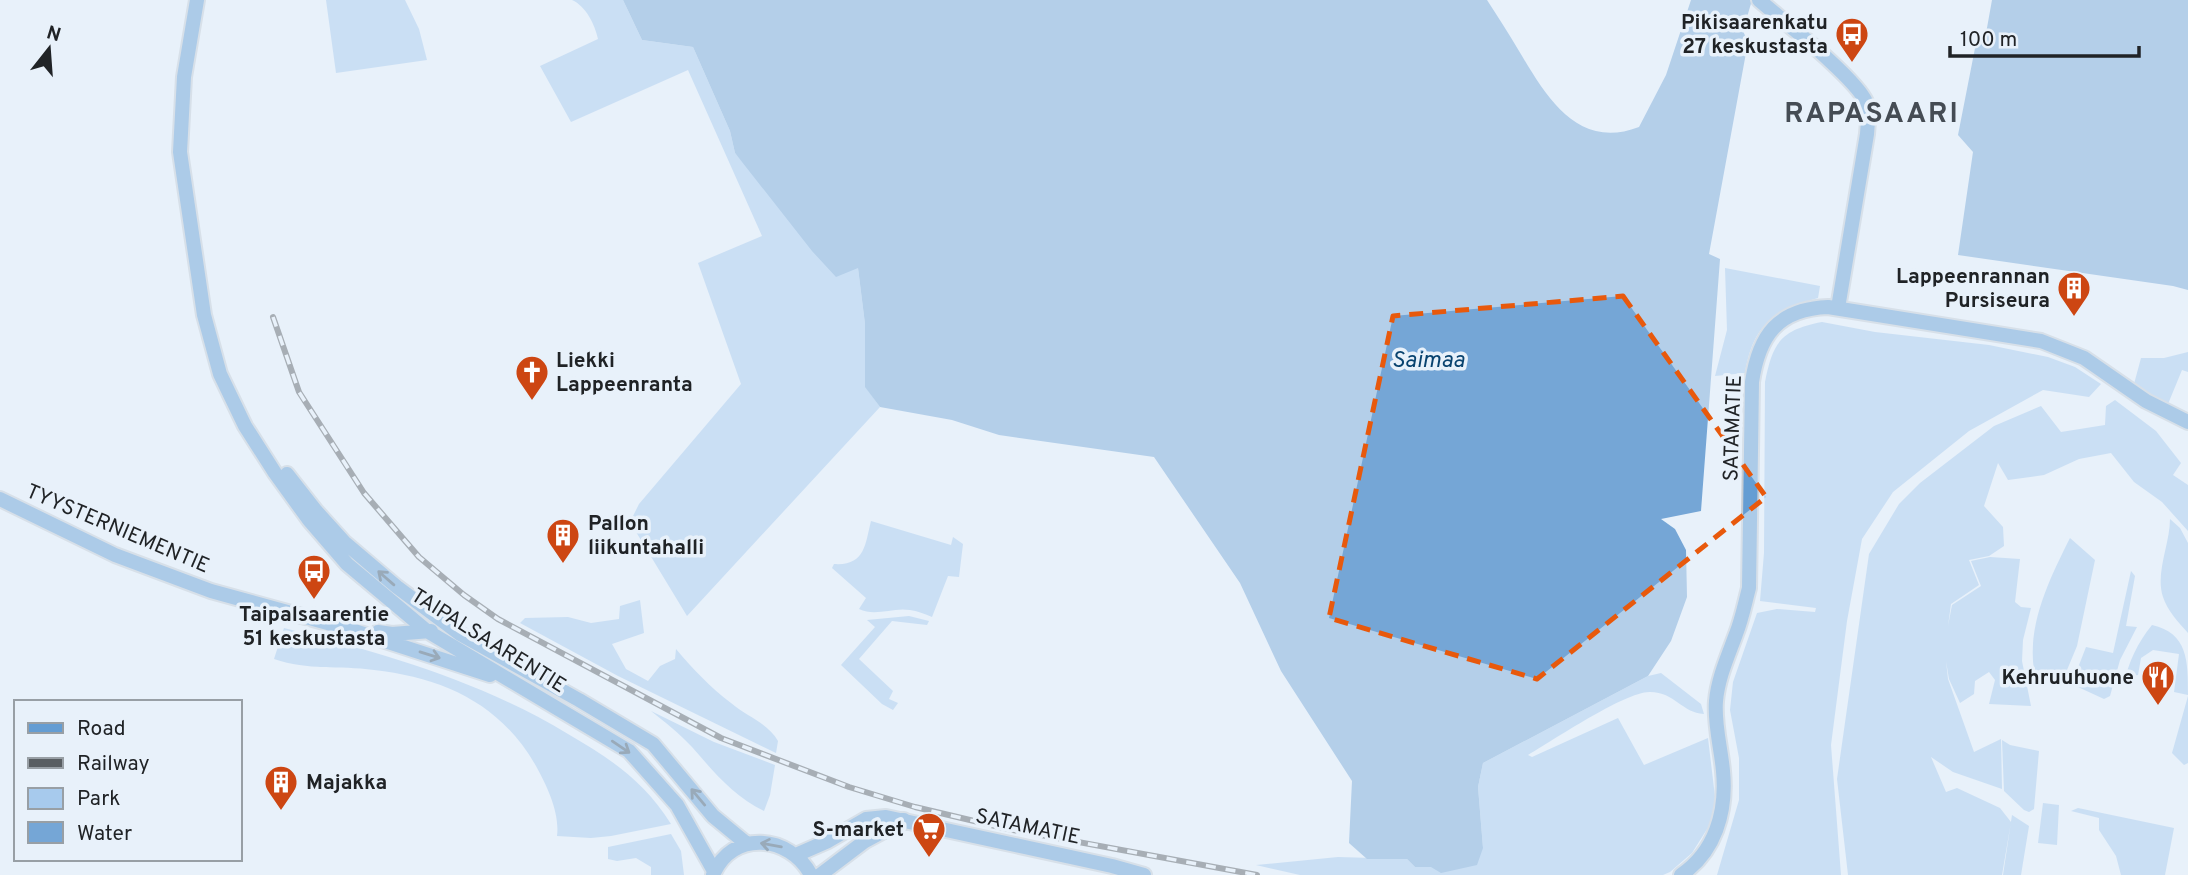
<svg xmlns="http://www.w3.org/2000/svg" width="2188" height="875" font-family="Overpass,sans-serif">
  <rect width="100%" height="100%" fill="#e8f1fa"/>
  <path fill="#a7caed" d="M 326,0 L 405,0 L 419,29 L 427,60 L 336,73 Z
    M 572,0 L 623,0 L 642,40 L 693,47 L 730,131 L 735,153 L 750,170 L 858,268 L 865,324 L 865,386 L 880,407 L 687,616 L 630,522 L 639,504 L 741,384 L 698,263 L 762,236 L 688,70 L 571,122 L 540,66 L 598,39 C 595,25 586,6 572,0 Z
    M 1725,268 L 1820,286 L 1818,298 C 1773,311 1753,325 1745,373 L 1715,376 L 1727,330 Z
    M 1822,322 L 1875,332 L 1989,345 L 2048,357 L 2075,367 L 2101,384 L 2089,397 L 2043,390 L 1969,431 L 1893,492 L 1862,539 L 1847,621 L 1831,745 L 1841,875 L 1717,875 L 1739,800 L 1739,758 L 1730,710 L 1733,682 L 1757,613 L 1777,609 L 1815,612 L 1816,608 L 1760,601 L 1764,553 L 1765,382 C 1773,342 1781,330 1822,322 Z
    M 2188,352 L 2188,372 L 2182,370 L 2168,404 L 2158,401 L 2134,384 L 2141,358 L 2164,358 Z
    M 2115,400 L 2156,431 L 2181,463 L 2173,475 L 2188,485 L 2188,531 L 2162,502 L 2134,482 L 2111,453 L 2079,459 L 2044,475 L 2008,480 L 1998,463 L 1984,506 L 2003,527 L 2004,546 L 1989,556 L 1969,560 L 1979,585 L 1951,604 L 1948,626 L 1952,605 L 1981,586 L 1971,561 L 1990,557 L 2020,559 L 2015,602 L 2021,607 L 2031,608 L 2023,640 L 2022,661 L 2031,706 L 1989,704 L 1995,680 L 1989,672 L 1975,681 L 1974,694 L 1960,703 L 1949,679 L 1946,661 L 1948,679 L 1974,752 L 2001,739 L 2002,789 L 1953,772 L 1931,757 L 1946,792 L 1957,788 L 2000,808 L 2011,822 L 2002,875 L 1848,875 L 1837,779 L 1869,554 L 1899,504 L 1920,483 L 1994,426 L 2041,406 L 2061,432 L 2105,425 L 2106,406 Z
    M 2170,519 L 2180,528 L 2188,543 L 2188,633 C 2179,623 2167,610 2163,597 C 2155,573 2170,544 2170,519 Z
    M 871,521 L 951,545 L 953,537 L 963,544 L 959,577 L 948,576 L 932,617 C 925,614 917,611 910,610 C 892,607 876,617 859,609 L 866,598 L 832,568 L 834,564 C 865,566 865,545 871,521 Z
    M 2070,538 L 2095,560 L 2077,646 L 2062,682 L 2056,684 L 2034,670 C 2027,624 2050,578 2070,538 Z
    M 2131,571 L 2135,576 L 2126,626 L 2137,627 L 2120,660 L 2110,696 L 2104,699 L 2078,687 L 2074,678 L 2086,647 L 2113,653 Z
    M 640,600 L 644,633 L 612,644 L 626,669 L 648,681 L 660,666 L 675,659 L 676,649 C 693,669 710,687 731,703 C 746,716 768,723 778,741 L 776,753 L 618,676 L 520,623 L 525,618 L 568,617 L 591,623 L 619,619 L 620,606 Z
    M 909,616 L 929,621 L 927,625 L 892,621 L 859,659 L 893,691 L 889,699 L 898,703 L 893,710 L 882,704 L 841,665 L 875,627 L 867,620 Z
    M 2152,625 C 2188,633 2188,661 2188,695 L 2174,692 L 2179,654 L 2153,650 L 2141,658 L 2138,675 L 2132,676 L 2130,686 L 2124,684 C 2128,663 2138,642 2152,625 Z
    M 284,628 C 383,653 480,681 568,734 C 611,759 644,781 671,824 L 611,836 L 591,838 L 557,836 C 560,813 547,786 536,766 C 500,703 443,678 374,670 C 338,665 309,671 274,659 Z
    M 1661,673 L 1701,704 L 1704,714 C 1682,713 1675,692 1650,692 C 1626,691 1552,741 1528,755 L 1532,757 L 1618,718 L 1644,765 L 1708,738 L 1716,805 L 1709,826 L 1692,853 L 1670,872 L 1663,875 L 1300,875 L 1256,865 L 1338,857 L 1407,859 L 1415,867 L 1431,867 L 1483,848 L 1478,787 L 1483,763 L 1648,676 Z
    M 2188,696 L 2188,763 L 2184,765 L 2172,753 Z
    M 651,711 L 714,742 L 775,765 L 770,795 L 764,811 C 733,796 714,772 692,747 C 680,734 665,722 651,711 Z
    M 2002,740 L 2010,745 L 2039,751 L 2034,809 L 2029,812 L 2024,810 L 2004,791 Z
    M 2043,803 L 2059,805 L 2057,845 L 2038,843 Z
    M 2078,808 L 2174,828 L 2165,875 L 2121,875 L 2116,856 L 2099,830 L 2099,818 L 2071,811 Z
    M 2012,815 L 2029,826 L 2021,875 L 2003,875 Z
    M 671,834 L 681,851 L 684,875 L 651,875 L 651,867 L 636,858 L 617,861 L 608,859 L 608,847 Z"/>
  <path fill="#75a6d6" d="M 623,0 L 1487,0 C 1498,17 1509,34 1519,51 C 1546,96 1577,151 1639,127 L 1666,75 L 1691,0 L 1752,0 L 1743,31 L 1748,42 L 1709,254 L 1720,259 L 1701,511 L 1661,519 L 1675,529 L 1686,550 L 1687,597 L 1671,641 L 1648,676 L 1483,763 L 1478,787 L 1483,848 L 1477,865 L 1441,873 L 1431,867 L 1415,867 L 1407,859 L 1367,859 L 1349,843 L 1352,781 L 1281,671 L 1240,583 L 1154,457 L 999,435 L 952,420 L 880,407 L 865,387 L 865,324 L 858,268 L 836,277 L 812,251 L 735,153 L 730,131 L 693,47 L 642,40 Z
    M 1992,0 L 2188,0 L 2188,290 L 2173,286 L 1958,255 L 1973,152 L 1958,135 L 1977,38 L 1985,39 Z"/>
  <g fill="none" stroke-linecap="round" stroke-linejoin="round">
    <defs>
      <path id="secondary" d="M 197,0 L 184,77 L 180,152 L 204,315 L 220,374 L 245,426 L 275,473 L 309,520 L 347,564 L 427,631 L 629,751 L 677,805 L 714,871
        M 1759,0 C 1782,20 1856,78 1866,102 C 1869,112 1868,124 1867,134 L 1838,308
        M 287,474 L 316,511 L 344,542 L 397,587 L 460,634 L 579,700 L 653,744 L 713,816 L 747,844
        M 0,499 L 115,555 L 211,591 L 342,627 L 490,675
        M 378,632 L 392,634 L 431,631
        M 796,855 L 828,841 L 866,819 L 886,817 L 1112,866 L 1144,875
        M 713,875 C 732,829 790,835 811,875
        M 820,875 L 865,841 L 904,820
        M 1681,875 C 1715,852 1727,812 1723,771 C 1721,748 1714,724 1716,701 C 1718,678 1728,656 1736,634 C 1742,619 1745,603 1749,588 L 1752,382 C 1759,335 1778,309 1828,307 L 2041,341 L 2084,358 L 2146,401 L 2188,422"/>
    </defs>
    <use href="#secondary" stroke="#c4ccd4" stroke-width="18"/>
    <use href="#secondary" stroke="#649dd3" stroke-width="14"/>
    <defs>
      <path id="rail" d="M 273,317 L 299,392 L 364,493 L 419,557 L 464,595 L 498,619 L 721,738 L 849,787 L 915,807 L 1008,829 L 1257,875"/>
    </defs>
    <use href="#rail" stroke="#595e62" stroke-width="6"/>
    <use href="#rail" stroke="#e8f1fa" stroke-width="3.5" stroke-dasharray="10" stroke-linecap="butt"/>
  </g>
  <defs><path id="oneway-shaft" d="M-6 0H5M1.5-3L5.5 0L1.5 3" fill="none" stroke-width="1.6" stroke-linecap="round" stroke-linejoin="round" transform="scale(1.75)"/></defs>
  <g stroke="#3b546b">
    <use href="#oneway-shaft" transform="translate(386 578) rotate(-139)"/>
    <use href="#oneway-shaft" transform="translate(430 655) rotate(17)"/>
    <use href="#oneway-shaft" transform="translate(621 747) rotate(34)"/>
    <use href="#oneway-shaft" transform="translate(698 797) rotate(-130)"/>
    <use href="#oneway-shaft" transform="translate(771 845) rotate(-170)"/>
  </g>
  <path d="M0 0H2188V875H0ZM 1623,296 L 1766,497 L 1537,679 L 1329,618 L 1393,316 Z" fill="#e8f1fa" fill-opacity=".55" fill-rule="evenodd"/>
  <path fill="none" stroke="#e8590c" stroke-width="5" stroke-dasharray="14 9" stroke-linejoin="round" d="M 1623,296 L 1766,497 L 1537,679 L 1329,618 L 1393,316 Z"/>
  <defs>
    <symbol id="bus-pin" viewBox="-11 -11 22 30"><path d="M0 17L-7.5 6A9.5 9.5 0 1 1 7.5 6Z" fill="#cd4612" stroke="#e8f1fa"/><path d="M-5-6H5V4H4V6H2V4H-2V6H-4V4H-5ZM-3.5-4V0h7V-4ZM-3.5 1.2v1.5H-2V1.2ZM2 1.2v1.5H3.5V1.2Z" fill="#fff"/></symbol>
    <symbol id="building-pin" viewBox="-11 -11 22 30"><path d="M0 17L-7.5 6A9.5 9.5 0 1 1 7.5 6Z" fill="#cd4612" stroke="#e8f1fa"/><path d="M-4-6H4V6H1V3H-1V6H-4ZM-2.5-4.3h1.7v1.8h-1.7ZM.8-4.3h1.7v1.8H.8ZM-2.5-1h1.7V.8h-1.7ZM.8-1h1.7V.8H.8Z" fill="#fff"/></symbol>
    <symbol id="church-pin" viewBox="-11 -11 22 30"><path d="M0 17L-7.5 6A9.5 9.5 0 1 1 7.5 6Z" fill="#cd4612" stroke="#e8f1fa"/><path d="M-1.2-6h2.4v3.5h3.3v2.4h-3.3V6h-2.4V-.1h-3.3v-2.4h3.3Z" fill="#fff"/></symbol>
    <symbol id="restaurant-pin" viewBox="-11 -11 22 30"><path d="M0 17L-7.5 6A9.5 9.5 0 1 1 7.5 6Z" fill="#cd4612" stroke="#e8f1fa"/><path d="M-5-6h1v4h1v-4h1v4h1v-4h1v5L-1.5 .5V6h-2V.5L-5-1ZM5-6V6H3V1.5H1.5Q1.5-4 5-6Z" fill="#fff"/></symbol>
    <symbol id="supermarket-pin" viewBox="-11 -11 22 30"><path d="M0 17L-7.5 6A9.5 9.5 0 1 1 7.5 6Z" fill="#cd4612" stroke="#e8f1fa"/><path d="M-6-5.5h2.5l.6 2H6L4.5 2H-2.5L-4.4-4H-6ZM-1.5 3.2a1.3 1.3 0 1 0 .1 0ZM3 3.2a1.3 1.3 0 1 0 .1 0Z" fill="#fff"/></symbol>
  </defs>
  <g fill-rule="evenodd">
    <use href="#bus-pin" x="1833" y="15" width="38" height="52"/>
    <use href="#building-pin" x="2055" y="269" width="38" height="52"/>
    <use href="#church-pin" x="513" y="353" width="38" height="52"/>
    <use href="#building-pin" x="544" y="516" width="38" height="52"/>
    <use href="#bus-pin" x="295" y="552" width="38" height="52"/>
    <use href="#restaurant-pin" x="2139" y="658" width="38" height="52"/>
    <use href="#building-pin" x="262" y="763" width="38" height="52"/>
    <use href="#supermarket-pin" x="910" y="810" width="38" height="52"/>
  </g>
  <g text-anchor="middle" stroke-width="7" stroke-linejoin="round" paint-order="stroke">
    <g font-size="21" font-weight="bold" fill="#202326" stroke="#e8f1fa" text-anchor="end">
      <text x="1828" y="29">Pikisaarenkatu<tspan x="1828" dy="24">27 keskustasta</tspan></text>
      <text x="2050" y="283">Lappeenrannan<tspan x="2050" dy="24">Pursiseura</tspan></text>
      <text x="556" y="367" text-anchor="start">Liekki<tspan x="556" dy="24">Lappeenranta</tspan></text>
      <text x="588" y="530" text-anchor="start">Pallon<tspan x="588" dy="24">liikuntahalli</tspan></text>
      <text x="314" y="621" text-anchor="middle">Taipalsaarentie<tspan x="314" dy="24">51 keskustasta</tspan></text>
      <text x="2134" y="684">Kehruuhuone</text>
      <text x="306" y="789" text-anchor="start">Majakka</text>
      <text x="904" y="836">S-market</text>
    </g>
    <g font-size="21" fill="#202326" stroke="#e8f1fa">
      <text transform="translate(1732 428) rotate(-88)" y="7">SATAMATIE</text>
      <text transform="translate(118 528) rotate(23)" y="7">TYYSTERNIEMENTIE</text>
      <text transform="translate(489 640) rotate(32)" y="7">TAIPALSAARENTIE</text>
      <text transform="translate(1028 826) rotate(12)" y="7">SATAMATIE</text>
    </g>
    <g font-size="23" font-style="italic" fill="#09436f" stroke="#e8f1fa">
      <text x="1428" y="367">Saimaa</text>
    </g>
    <g font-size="28" font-weight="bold" letter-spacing="2" fill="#454c54" stroke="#e8f1fa">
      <text x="1872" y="122">RAPASAARI</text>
    </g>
  </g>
  <rect x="14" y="700" width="228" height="161" fill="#e8f1fa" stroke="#989fa5" stroke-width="2"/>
  <rect x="28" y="723" width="35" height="10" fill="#649dd3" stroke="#989fa5" stroke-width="2"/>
  <text x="77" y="735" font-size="21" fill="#202326">Road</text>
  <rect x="28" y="758" width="35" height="10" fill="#595e62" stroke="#989fa5" stroke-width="2"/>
  <text x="77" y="770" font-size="21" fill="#202326">Railway</text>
  <rect x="28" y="788" width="35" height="21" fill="#a7caed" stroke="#989fa5" stroke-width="2"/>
  <text x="77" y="805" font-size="21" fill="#202326">Park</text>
  <rect x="28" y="822" width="35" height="21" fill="#75a6d6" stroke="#989fa5" stroke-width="2"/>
  <text x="77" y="840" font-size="21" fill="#202326">Water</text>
  <g transform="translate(49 49) rotate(17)" stroke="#e8f1fa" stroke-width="5" paint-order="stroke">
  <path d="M0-5L12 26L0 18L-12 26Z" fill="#202326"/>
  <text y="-10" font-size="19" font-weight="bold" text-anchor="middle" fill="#202326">N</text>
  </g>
  <path d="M1950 46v10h189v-10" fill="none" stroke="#202326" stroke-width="3.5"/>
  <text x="1960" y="46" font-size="21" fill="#202326" stroke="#e8f1fa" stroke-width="5" paint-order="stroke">100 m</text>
</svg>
